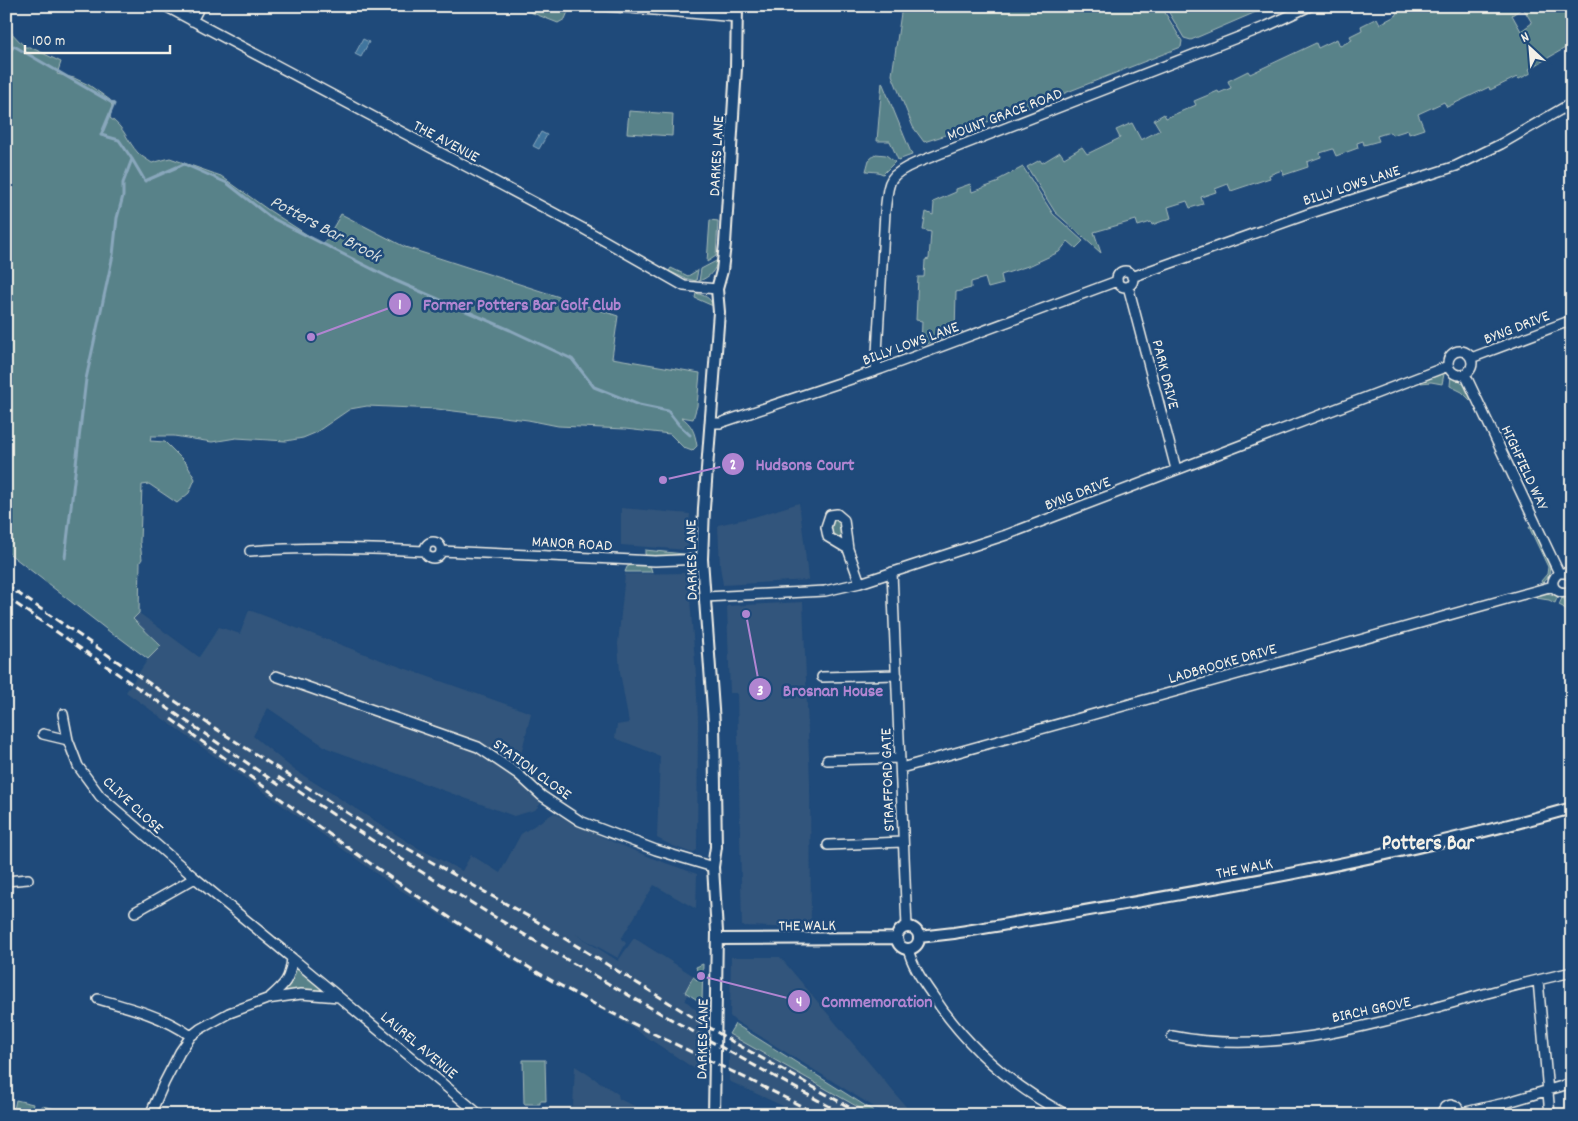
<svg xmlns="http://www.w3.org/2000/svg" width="1578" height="1121" font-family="Dekko,sans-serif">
  <rect width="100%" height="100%" fill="#1f4a7a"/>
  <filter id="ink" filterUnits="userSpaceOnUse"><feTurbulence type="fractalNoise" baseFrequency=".02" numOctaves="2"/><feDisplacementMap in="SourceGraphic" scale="10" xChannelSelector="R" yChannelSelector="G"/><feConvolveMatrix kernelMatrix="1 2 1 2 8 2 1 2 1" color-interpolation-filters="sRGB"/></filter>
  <g filter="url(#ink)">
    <path fill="#32557b" d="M 799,503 L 804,541 L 808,580 L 723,585 L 720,566 L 718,525 L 754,517 Z
      M 621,508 L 690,514 L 688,550 L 621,545 Z
      M 688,573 L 696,675 L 698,720 L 697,850 L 692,853 L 673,846 L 657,838 L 660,756 L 615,738 L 617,725 L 629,723 L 620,672 L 618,644 L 625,574 Z
      M 803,602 L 810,783 L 811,928 L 742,926 L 737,693 L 730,693 L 727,606 Z
      M 249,610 L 378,659 L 531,713 L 519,763 L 551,792 L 535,810 L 514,816 L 327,748 L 268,708 L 253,736 L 293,769 L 416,847 L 462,871 L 471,855 L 500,873 L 521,834 L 554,813 L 611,841 L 657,860 L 697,874 L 696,909 L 654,885 L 621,939 L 626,943 L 618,958 L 575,934 L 618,961 L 634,938 L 697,978 L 685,1000 L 704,1017 L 701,1073 L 630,1026 L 516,963 L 391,884 L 126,692 L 148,659 L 161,646 L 133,619 L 139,613 L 199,657 L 219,627 L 240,634 Z
      M 731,957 L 780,957 L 913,1115 L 887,1115 L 734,1020 L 730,1016 Z
      M 729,1034 L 872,1115 L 802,1115 L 729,1081 Z
      M 575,1066 L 618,1094 L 619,1099 L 654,1115 L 546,1115 L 545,1106 L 573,1106 Z"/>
    <path fill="#598289" stroke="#a6bab8" d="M 521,6 L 567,6 L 570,7 L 565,19 L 558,23 L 525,10 Z
      M 902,6 L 1161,6 L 1182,41 L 1181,47 L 1012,114 L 924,142 L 913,127 L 892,75 Z
      M 1165,6 L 1270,6 L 1191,40 L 1184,38 Z
      M 1401,6 L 1520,6 L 1521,9 L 1512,15 L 1521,31 L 1532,23 L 1522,6 L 1572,6 L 1572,51 L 1570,52 L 1567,47 L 1529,69 L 1531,73 L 1519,79 L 1517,77 L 1490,90 L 1489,87 L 1447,107 L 1444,102 L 1418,114 L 1424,129 L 1409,134 L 1408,130 L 1392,135 L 1390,132 L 1377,136 L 1379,141 L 1364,145 L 1363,141 L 1357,143 L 1358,148 L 1336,156 L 1333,149 L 1320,153 L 1321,157 L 1307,162 L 1308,167 L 1284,175 L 1282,170 L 1269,175 L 1270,178 L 1231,191 L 1228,184 L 1215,189 L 1216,192 L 1201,197 L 1203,204 L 1190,208 L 1187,201 L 1168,207 L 1171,218 L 1152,225 L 1151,222 L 1138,226 L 1136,220 L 1094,232 L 1101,253 L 1055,212 L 1027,167 L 1040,160 L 1042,163 L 1060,152 L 1064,158 L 1082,147 L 1087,154 L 1120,138 L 1116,130 L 1132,123 L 1141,140 L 1160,130 L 1154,120 L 1164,114 L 1166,118 L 1196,105 L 1194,101 L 1218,91 L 1219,93 L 1231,88 L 1228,81 L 1248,71 L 1250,74 L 1316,43 L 1318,48 L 1337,39 L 1340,46 L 1352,40 L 1350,36 L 1362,30 L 1361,26 L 1377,18 L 1380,24 L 1397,15 L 1395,10 Z
      M 6,27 L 25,47 L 30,47 L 61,62 L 57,74 L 74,78 L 89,85 L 110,100 L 112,106 L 110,118 C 125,128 127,141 138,153 C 142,157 148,160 152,163 L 170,158 L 221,176 L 267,209 L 323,245 L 341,214 L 405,247 L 618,316 L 612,358 L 700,373 L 697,406 L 693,419 L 681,417 C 692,424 695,433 697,446 L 692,451 L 684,448 L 670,434 L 625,429 L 558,426 L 528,420 L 437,409 L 367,406 L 350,409 L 315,433 L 303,438 L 286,441 L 236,438 L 212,442 L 174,436 L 151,436 L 150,441 L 165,442 L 186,463 L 195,479 L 189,493 L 177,503 L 149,484 L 142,485 L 140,542 L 142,559 L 140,562 L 139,613 L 133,619 L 161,646 L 148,659 L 116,635 L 115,636 L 6,551 Z
      M 882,82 L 912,155 L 898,160 L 890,141 L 877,141 Z
      M 629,111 L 673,114 L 672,136 L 627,133 Z
      M 876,154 L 886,155 L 895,162 L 883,174 L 878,172 L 866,171 L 869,160 Z
      M 1023,167 L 1053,214 L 1083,241 L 1076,248 L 1068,241 L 1059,252 L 1031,265 L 1001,275 L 1003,284 L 988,288 L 985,278 L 971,282 L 971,288 L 956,292 L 955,334 L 921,346 L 922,321 L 916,320 L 918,277 L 924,277 L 925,260 L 929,259 L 931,232 L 923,230 L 926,212 L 933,215 L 934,203 L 933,202 L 956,192 L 956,189 L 970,184 L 972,192 L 999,182 L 998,180 Z
      M 710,220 L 718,221 L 716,256 L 707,262 Z
      M 718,260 C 715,271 710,277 699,281 L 701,269 Z
      M 671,268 L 688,276 L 698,270 L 696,281 L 684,278 L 669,271 Z
      M 696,293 C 705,296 710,297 713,306 L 695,298 Z
      M 1438,374 L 1444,374 L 1442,384 L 1431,382 L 1421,383 L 1421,381 Z
      M 1451,375 C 1462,381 1467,387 1472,399 L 1471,401 L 1462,392 L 1450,386 Z
      M 837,519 L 840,520 L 844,541 L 833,536 L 831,521 Z
      M 1529,527 L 1533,527 C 1539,541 1561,573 1542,583 L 1541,581 L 1547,574 L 1548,567 Z
      M 645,550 L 684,554 L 684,555 L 647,556 L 645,554 Z
      M 633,564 L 650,565 L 652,572 L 625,572 L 627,567 Z
      M 1543,592 L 1558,596 L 1555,603 L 1549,600 L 1536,598 L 1536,594 Z
      M 1562,598 C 1570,602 1572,609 1572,617 L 1563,607 L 1559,605 Z
      M 703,964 L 702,1003 L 685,992 L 693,977 L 697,980 L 699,977 L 696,967 Z
      M 297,967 L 323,989 L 322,991 L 283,992 L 282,990 L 291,981 L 295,968 Z
      M 735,1024 L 880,1115 L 872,1115 L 729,1034 Z
      M 523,1060 L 545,1060 L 546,1101 L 540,1101 L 540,1104 L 524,1104 Z
      M 16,1100 L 33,1104 L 31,1112 L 14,1109 Z
      M 42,1106 L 60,1110 L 58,1115 L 40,1114 Z"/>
    <path fill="#41759e" stroke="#89a7bc" d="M 363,39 L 369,42 L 361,57 L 355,54 Z
      M 541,132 L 547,135 L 539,149 L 533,146 Z"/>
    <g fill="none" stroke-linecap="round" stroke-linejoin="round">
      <path stroke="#89a7bc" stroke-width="3" d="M 6,56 L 14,46 L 114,104 L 101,135 L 119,140 L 132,159 L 145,181 L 184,164 L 227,183 L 270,217 L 394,280 L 510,330 L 572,359 L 594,387 L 639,405 L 668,411 L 679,425 L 690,435
        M 65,558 L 86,379 L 113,255 L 117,218 L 123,196 L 123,183 L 132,159"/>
      <defs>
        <path id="minor" d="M 165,6 L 584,229 L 684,286 L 717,289
          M 606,6 L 737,17
          M 192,21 L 200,6
          M1117 279a8 8 0 1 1 16 0a8 8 0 1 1-16 0Z
          M 1132,277 L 1308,214 L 1456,166 L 1501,144 L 1572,103
          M 1128,286 L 1176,469
          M1448 363a12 12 0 1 1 24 0a12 12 0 1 1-24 0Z
          M 1471,358 L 1572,320
          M 876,371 L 885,212 C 889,181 886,176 916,163 L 1267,26 L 1310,6
          M 1465,374 L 1559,573
          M 711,423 L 720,423 L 881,369 L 1117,281
          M425 550a8 8 0 1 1 16 0a8 8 0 1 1-16 0Z
          M 848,549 L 828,537 L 826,527 L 830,515 L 837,514 L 844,520 L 848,549 L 860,583
          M 250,551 C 308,546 367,548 424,551
          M 441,551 L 655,561 L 702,559
          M 892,572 L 907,927
          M 1572,577 L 1567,573 L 1559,573 C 1547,582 1554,595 1569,592 L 1572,588
          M 705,597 L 825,591 L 860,583 L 1006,535 L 1448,366
          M 276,676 L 478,747 L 518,774 L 542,796 L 580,821 L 656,850 L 713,867
          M 822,677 L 897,675
          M 63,714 L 68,740
          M 43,734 L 68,740 L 78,766 L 100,796 L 195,878 L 292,958
          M 827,760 L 900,758
          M 901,768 L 1553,586
          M 828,845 L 903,842
          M 6,881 L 28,879
          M 135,912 L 195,878
          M 908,949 C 912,965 921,979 931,993 C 965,1045 1011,1086 1067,1115
          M 1538,980 L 1550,1115
          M 98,999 C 131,1008 163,1016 191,1036
          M 268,999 C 284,985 290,981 292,958 L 339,997
          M 1172,1036 C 1280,1058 1391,1019 1495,991 C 1520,984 1546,978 1572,972
          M 1461,1113 L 1505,1103 L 1572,1083
          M 150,1115 L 164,1083 L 180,1052 L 191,1036 L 200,1029 L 229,1013 L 267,999 L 301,994 L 339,997 L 480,1115
          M 1440,1115 L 1445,1107 L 1451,1105 L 1457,1107 L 1461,1115"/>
        <path id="tertiary" d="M897 938a11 11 0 1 1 22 0a11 11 0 1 1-22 0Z
          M 919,937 L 954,933 C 1161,898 1370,865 1572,808
          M 717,939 L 897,938
          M 714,1115 L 717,932 L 713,867 L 716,847 L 714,723 L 702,559 L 704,508 L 719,312 L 717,289 L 722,271 L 725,244 L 736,68 L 737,6"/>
      </defs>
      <use href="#minor" stroke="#f4f1e8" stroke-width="12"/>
      <use href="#tertiary" stroke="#f4f1e8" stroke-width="14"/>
      <use href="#minor" stroke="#1f4a7a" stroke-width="9"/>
      <use href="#tertiary" stroke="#1f4a7a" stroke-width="10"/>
      <path stroke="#f4f1e8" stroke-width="3" stroke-dasharray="8 4" stroke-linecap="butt" d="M 6,585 L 213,727 L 371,828 L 533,919 L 733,1042 L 863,1115
        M 6,597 L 282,787
        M 171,719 C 293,807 412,899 542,975 C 631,1027 727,1066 818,1115
        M 278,777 C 459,903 652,1010 845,1115"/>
    </g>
  </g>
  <g text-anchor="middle" stroke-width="5" stroke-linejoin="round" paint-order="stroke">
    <g font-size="16" fill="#f4f1e8" stroke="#1f4a7a">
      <text transform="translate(1004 113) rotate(-21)" y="6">MOUNT GRACE ROAD</text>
      <text transform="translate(447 140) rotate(28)" y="6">THE AVENUE</text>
      <text transform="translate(715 156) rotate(-87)" y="6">DARKES LANE</text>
      <text transform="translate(1351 184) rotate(-18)" y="6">BILLY LOWS LANE</text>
      <text transform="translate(1516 326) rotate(-21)" y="6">BYNG DRIVE</text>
      <text transform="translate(910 342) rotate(-20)" y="6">BILLY LOWS LANE</text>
      <text transform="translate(1167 374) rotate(76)" y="6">PARK DRIVE</text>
      <text transform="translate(1526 467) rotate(65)" y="6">HIGHFIELD WAY</text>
      <text transform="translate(1077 492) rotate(-21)" y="6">BYNG DRIVE</text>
      <text transform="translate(572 542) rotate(3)" y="6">MANOR ROAD</text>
      <text transform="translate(690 560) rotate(-91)" y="6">DARKES LANE</text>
      <text transform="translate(1222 662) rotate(-16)" y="6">LADBROOKE DRIVE</text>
      <text transform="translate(533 768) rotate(36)" y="6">STATION CLOSE</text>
      <text transform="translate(886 780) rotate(-92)" y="6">STRAFFORD GATE</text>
      <text transform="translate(134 804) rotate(43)" y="6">CLIVE CLOSE</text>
      <text transform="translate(1244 867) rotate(-11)" y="6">THE WALK</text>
      <text transform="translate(807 924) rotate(-1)" y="6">THE WALK</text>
      <text transform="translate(1371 1008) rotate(-12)" y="6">BIRCH GROVE</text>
      <text transform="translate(701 1039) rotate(-89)" y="6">DARKES LANE</text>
      <text transform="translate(420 1044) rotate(40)" y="6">LAUREL AVENUE</text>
    </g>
    <g font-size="18" font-style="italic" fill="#d9dedd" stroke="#1f4a7a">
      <text transform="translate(326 228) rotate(28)" y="6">Potters Bar Brook</text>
    </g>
    <g font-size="21" font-weight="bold" fill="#f4f1e8" stroke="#1f4a7a">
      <text x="1428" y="849">Potters Bar</text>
    </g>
  </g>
  <path fill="none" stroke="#b185d1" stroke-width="2" d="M311 337L400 304M663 480L733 464M746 614L760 689M701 976L799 1001"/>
  <g fill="#b185d1" stroke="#1f4a7a" stroke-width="2">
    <circle cx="311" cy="337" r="5"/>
    <circle cx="663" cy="480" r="5"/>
    <circle cx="746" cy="614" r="5"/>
    <circle cx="701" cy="976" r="5"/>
    <circle cx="400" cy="304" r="12"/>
    <circle cx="733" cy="464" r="12"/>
    <circle cx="760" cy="689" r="12"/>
    <circle cx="799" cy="1001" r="12"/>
  </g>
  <g font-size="15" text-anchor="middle" font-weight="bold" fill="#fff">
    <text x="400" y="309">1</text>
    <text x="733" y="469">2</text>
    <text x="760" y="695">3</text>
    <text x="799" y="1006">4</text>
  </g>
  <g font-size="18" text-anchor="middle" font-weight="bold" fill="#b185d1" stroke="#1f4a7a" stroke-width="5" stroke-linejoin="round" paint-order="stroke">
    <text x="522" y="310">Former Potters Bar Golf Club</text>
    <text x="805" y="470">Hudsons Court</text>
    <text x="833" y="696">Brosnan House</text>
    <text x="877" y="1007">Commemoration</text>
  </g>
  <rect width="1578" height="1121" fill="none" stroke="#1f4a7a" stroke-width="25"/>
  <rect x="12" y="12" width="1553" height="1096" fill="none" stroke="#f4f1e8" stroke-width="2" filter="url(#ink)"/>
  <g transform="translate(1530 48) rotate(334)" stroke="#1f4a7a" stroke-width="4" paint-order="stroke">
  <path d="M0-4L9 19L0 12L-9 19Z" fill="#f4f1e8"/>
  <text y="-8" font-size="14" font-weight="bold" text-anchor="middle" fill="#f4f1e8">N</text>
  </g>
  <path d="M25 45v8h145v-8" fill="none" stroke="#f4f1e8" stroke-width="2.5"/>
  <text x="32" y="45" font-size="15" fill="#f4f1e8" stroke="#1f4a7a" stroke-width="4" paint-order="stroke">100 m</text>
</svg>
